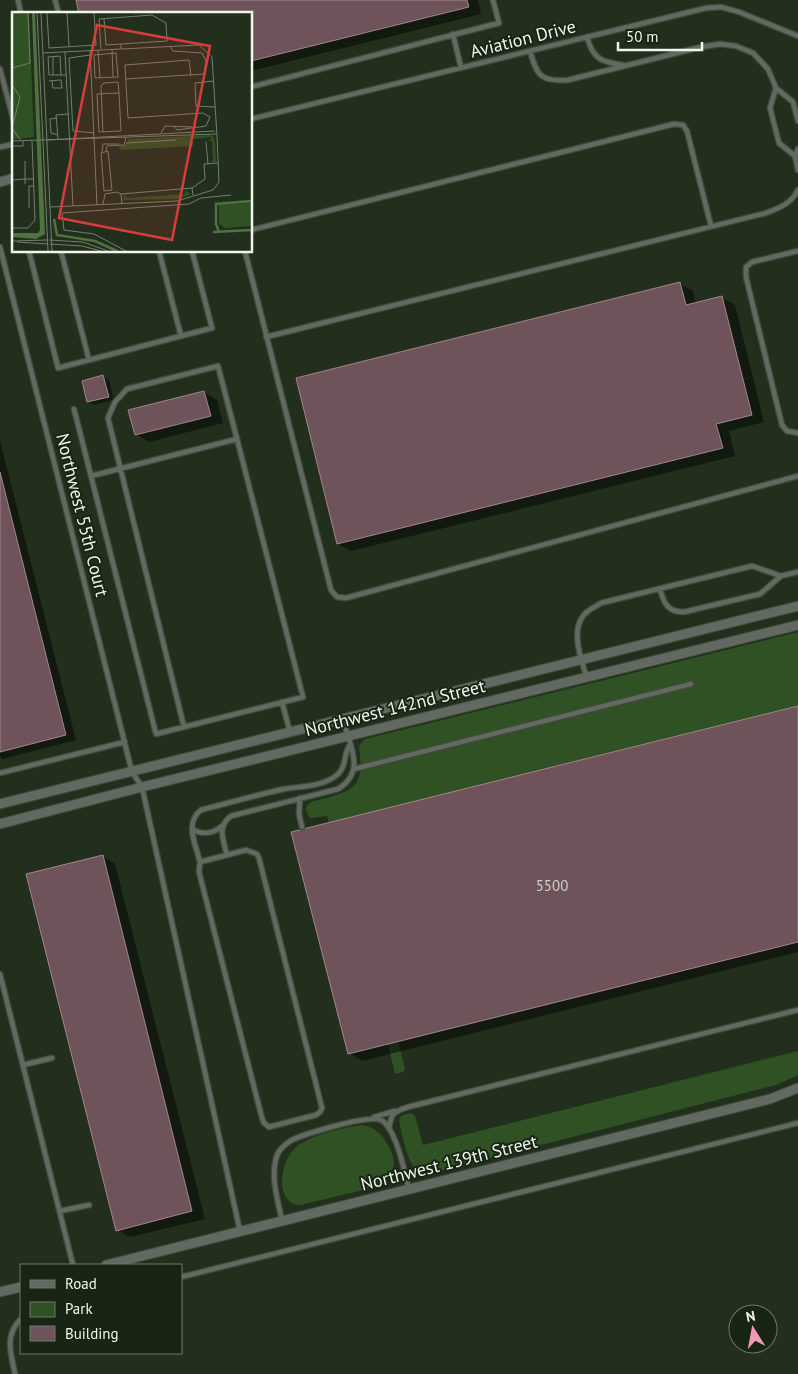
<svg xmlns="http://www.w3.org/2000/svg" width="798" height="1374" font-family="'PT Sans',sans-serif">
  <rect width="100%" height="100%" fill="#222f1d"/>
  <path fill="#305123" d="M 798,632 L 798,706 L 329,823 L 327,816 L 310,818 L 307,813 L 306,808 C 309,802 313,801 319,800 C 354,791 365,787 359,748 L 360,744 L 365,739 Z
    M 398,1041 L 405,1069 L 403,1072 L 395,1074 L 388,1044 Z
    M 798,1051 L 798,1075 L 776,1085 L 424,1175 C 408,1172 402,1134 399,1120 C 400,1114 407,1114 412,1113 L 415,1116 L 423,1145 Z
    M 362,1125 C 375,1126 382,1135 388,1145 C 409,1182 368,1189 342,1195 C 328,1198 314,1202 301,1205 C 273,1205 279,1157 300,1144 C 318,1133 342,1128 362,1125 Z"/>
  <path fill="#0007" d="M 77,0 L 478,0 L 481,14 L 251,71 L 251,14 Z
    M 680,284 L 693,291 L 696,304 L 722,298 L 735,305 L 764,422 L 729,431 L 735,456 L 351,551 L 338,544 Z
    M 103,377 L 109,380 L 114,400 L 94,405 L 88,402 Z
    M 204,392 L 217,400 L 223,423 L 149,442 L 136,434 Z
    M 0,441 L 76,740 L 2,759 L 0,757 Z
    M 798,707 L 798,952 L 362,1061 L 349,1053 Z
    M 102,856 L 115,864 L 205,1219 L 130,1237 L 117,1230 Z"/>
  <path fill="#6e535b" stroke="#a2858d" d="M 76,0 L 467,0 L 469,7 L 251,61 L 251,14 L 79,14 Z
    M 680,282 L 686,305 L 722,296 L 752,415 L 716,424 L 723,448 L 337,544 L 296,378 Z
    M 103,375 L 109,397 L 87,402 L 82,381 Z
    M 204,391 L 211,416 L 135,435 L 128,410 Z
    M 0,472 L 66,735 L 0,752 Z
    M 798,706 L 798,942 L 348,1054 L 291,832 Z
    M 103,855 L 192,1211 L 116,1231 L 26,874 Z"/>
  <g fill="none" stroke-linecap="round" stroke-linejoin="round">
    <defs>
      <path id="lane" d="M 18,0 L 21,14
        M 55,0 L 59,14
        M 453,34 L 461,68
        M 587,37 C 593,59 601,62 623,65
        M 530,51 C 537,76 541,82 568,80 L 701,47 L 720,44 L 736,46 L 753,53 L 768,69 L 776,88 L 793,102 L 798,121
        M 0,69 L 14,122
        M 251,87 L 499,23 L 493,0
        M 776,88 L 770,108 L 779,143 L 795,156
        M 251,119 L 706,8 L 721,7 L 739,12 L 798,36
        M 0,147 L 14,144
        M 798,149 L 795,156 L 798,170
        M 251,230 L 674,124 L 683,125 L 687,131 L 711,226
        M 0,247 L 132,772 L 142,787 L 240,1231
        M 29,251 L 58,368 L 212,328 L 192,251
        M 61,251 L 89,360
        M 159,251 L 181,336
        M 245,251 L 331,590 L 337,597 L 346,598 L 798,476
        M 798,251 L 752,262 L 746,267 L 746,277 L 782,425 L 787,431 L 798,433
        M 266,337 L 766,213 C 779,208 791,204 798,190
        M 74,409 L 91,476
        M 237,439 L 303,697 L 156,734 L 91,476 Z
        M 660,589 C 664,604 668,612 684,612 L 760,594 L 781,576 L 798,572
        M 587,678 C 581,659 568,626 588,611 C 592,608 597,606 601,603 L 752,566 L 781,576
        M 282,702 L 290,732
        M 184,727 L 108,418 L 115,402 L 127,389 L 218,366 L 237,439
        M 354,769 L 691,684
        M 0,773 L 125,742
        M 300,798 L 299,814 L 302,827
        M 192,829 C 202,835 213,834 222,826
        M 246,850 L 257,854 L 259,858 L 322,1108 L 320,1112 L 316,1115 L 269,1127 L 264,1123 L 262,1118 L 199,872 L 200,862 Z
        M 227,855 C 223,840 217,826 231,816 L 338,789 C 367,771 349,745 343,719
        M 200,862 C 196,845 184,823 201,810 C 229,803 256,795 284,789 C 302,786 325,787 339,773 C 347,765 343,754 350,745
        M 0,974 L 73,1265
        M 23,1065 L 52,1058
        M 374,1117 L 395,1111
        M 389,1129 C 391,1113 393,1112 408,1107 L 798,1010
        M 60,1211 L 89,1205
        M 282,1221 C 278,1200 269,1174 278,1153 C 281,1148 287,1143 292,1140 C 305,1134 369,1114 381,1120 C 396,1128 405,1173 409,1190
        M 181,1277 L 798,1123
        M 15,1374 C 11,1354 4,1335 21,1319"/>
      <path id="street" d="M 0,182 L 14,178
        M 0,804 L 798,606
        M 0,824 L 142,787 L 798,625
        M 106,1265 L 770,1099 L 798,1088
        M 0,1292 L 21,1287"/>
    </defs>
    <use href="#lane" stroke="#3f4b3a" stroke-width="7"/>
    <use href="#street" stroke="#3f4b3a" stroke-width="11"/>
    <use href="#lane" stroke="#626960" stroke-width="4.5"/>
    <use href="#street" stroke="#626960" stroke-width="9"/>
  </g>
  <g text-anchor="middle" stroke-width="4" stroke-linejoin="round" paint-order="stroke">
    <g font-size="15" fill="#cecec7">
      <text x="552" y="891">5500</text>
    </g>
    <g font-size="18" fill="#eef7eb" stroke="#182514">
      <text transform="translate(523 39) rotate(-14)" y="6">Aviation Drive</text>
      <text transform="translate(82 515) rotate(76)" y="6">Northwest 55th Court</text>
      <text transform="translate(395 708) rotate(-14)" y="6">Northwest 142nd Street</text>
      <text transform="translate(449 1163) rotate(-14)" y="6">Northwest 139th Street</text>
    </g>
  </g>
  <g transform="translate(12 12)">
    <rect width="240" height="240" fill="#222f1d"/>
    <path d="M 0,1 L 17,1 L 19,51 L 22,125 L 5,127 L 0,127 ZM 198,123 L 201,124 L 203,129 L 204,150 L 197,150 L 201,149 L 200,129 L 196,129 L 200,125 L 181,127 L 181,134 L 109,138 L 106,135 L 113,133 L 116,127 ZM 173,178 L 179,182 L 165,187 L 111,188 L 113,181 L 114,186 L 173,182 ZM 240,191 L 240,214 L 213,216 L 207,212 L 207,193 Z" fill="#305123"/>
    <path d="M 20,1 L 23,1 L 33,222 L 24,227 L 0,225 L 0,221 L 26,221 L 28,218 Z" fill="#4e7341"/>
    <path fill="none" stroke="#4e7341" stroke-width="2.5" d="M 42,207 L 45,223 L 83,229 L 105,239M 201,220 L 240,218M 207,220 L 204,212 L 204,192 L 240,189"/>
    <path fill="none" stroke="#747f6f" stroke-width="1" d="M 25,1 L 36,239M 29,1 L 40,239M 35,1 L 37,36 L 84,33 L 82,1M 55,1 L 57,34M 92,7 L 94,33 L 109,32M 89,37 L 87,7 L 140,3 L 154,11 L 155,29 L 109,32 L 109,37M 100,37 L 101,65M 78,38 L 85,193M 86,38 L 88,66M 53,40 L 61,194M 31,41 L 187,33 L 200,45 L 205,124 L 207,170 L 201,178 L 165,189 L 38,195M 104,41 L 106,65 L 83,66 L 82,43 ZM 78,43 L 57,46 L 61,119 L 82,121M 41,44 L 41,63M 0,56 L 18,51 L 16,1M 49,63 L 48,44 L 36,45 L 37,63 L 54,63M 113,67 L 192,62 L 194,49 L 190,41 L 161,39 L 158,34M 37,69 L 48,68 L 49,68 L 50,76 L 41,76 L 40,69M 202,69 L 183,71 L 184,94 L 203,95M 0,73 L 8,85 L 0,116M 107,81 L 109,119 L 87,120 L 85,82 ZM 45,106 L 38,107 L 39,121 L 46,123M 162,114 L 165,118 L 194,114 L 198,105 L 191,101 L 116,106 L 113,53 L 177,48 L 179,64M 0,116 L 9,129M 91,120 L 89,74 L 92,71 L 106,70 L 107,81M 149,121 L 153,114 L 180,115M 46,127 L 44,103 L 56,102M 35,128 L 203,119M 0,129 L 204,122M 194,130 L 196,152M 114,131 L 164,128M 0,134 L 11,134 L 11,129M 94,139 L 95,134 L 112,133 L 114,125M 96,139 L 100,178 L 92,179 L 89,141 ZM 90,140 L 91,132 L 107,132M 13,149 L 13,167 L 22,167M 0,168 L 13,167 L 13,172M 180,176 L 193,167 L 192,152 L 206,151M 109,182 L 180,176 L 181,183M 91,193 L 93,182 L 105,180 L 109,182 L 110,192M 17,196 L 17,174 L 21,174M 0,216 L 16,216 L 23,208 L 20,129M 37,228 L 71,230 L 96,239M 0,229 L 35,228M 5,230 L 36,232M 38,232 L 70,234 L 89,239M 114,239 L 82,222 L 52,218 L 50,201 L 177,192 L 189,186 L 219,183"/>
    <path fill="#d83d3c" fill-opacity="0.15" stroke="#d83d3c" stroke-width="2.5" d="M 85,13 L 198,34 L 160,228 L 47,206 Z"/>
    <rect width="240" height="240" fill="none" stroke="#eef7eb" stroke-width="2.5"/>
  </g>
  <rect x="20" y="1264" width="162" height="90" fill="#182514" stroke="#6e796a"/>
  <rect x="30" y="1280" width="25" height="8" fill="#626960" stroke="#6e796a"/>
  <text x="65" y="1289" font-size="15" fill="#eef7eb">Road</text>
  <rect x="30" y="1302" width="25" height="15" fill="#305123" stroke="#6e796a"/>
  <text x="65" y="1314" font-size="15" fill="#eef7eb">Park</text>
  <rect x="30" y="1326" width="25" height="15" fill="#6e535b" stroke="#6e796a"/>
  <text x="65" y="1339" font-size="15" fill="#eef7eb">Building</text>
  <g transform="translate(753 1329) rotate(349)"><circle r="24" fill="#182514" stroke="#6e796a"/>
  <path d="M0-4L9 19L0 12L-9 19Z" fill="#f09ab5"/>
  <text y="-8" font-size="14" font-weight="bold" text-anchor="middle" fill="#eef7eb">N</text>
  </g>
  <path d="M618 42v8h84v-8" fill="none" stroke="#eef7eb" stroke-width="2.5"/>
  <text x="626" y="42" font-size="15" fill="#eef7eb" stroke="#182514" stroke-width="4" paint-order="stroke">50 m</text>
</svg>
